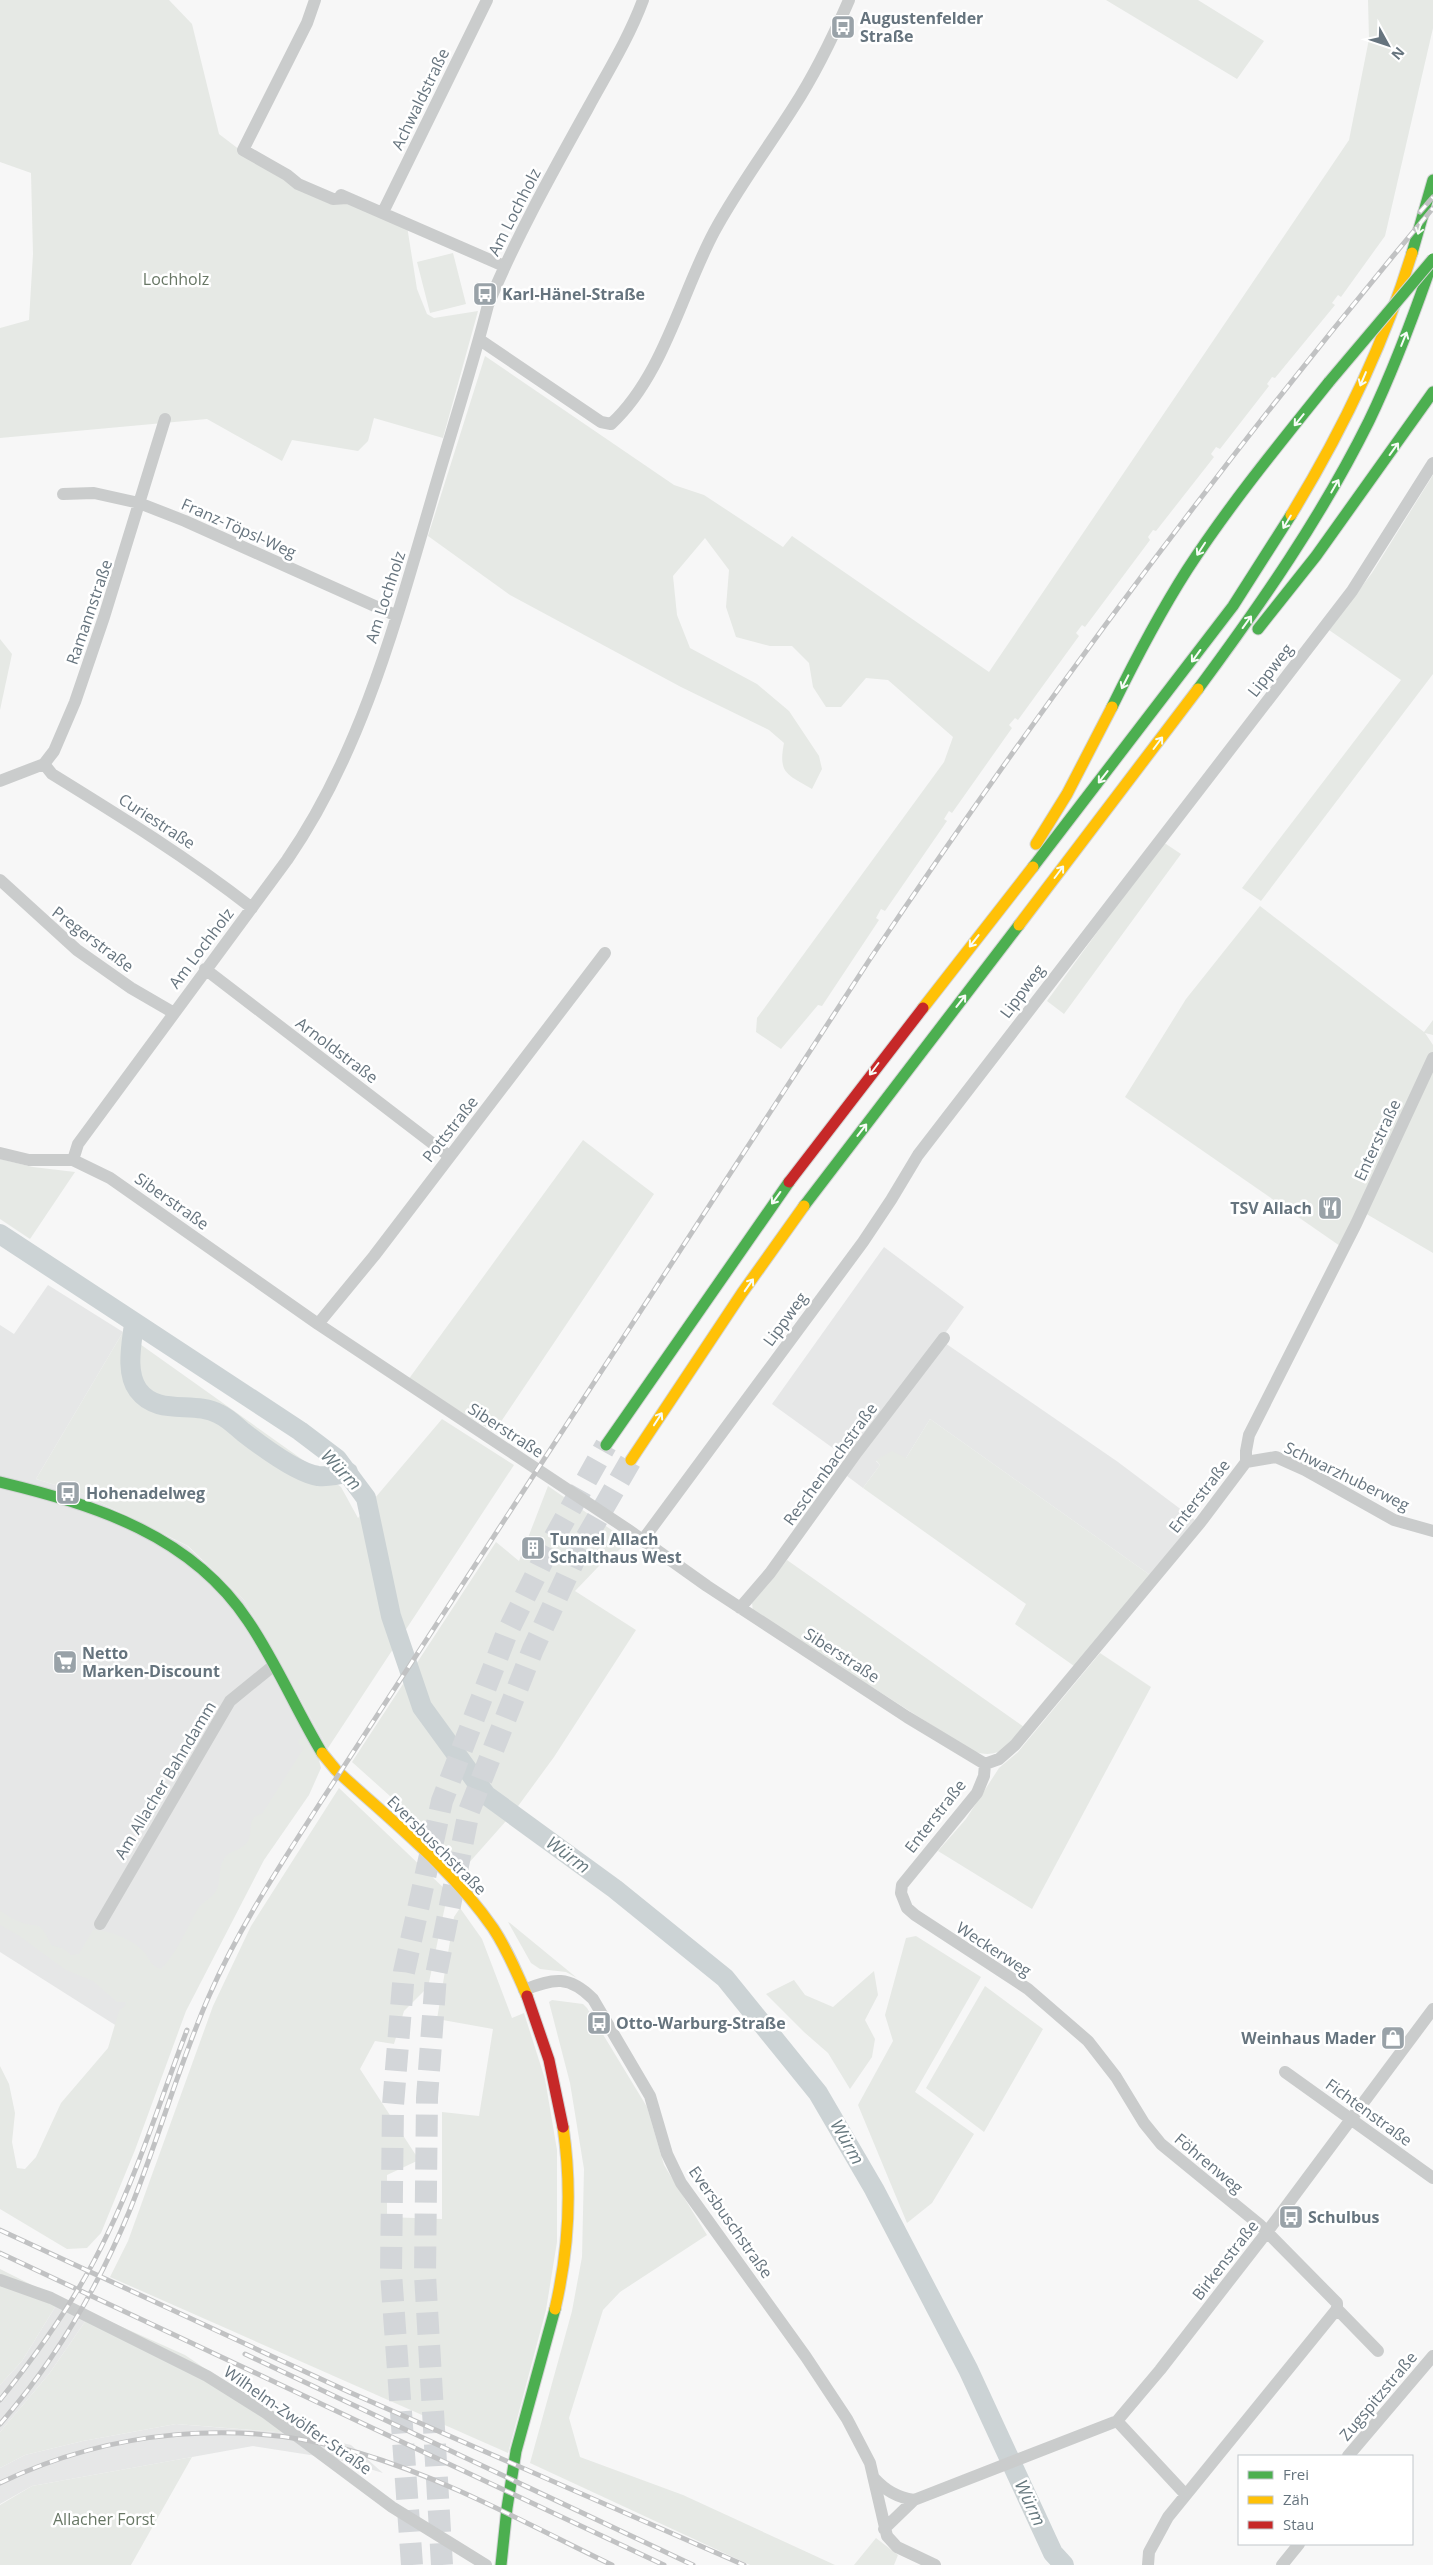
<svg xmlns="http://www.w3.org/2000/svg" width="1433" height="2565" font-family="'Open Sans',sans-serif">
  <rect width="100%" height="100%" fill="#f7f7f7"/>
  <path fill="#e6e7e7" d="M 884,1247 L 964,1307 L 941,1339 L 945,1343 L 1118,1462 L 1195,1520 L 1150,1575 L 930,1419 L 906,1458 L 876,1461 L 880,1465 L 863,1488 L 847,1476 L 848,1459 L 772,1404 Z
    M 48,1285 L 123,1332 L 36,1479 L 81,1493 L 187,1546 L 244,1600 L 328,1748 L 131,2035 L 0,1952 L 0,1325 L 14,1334 Z
    M 60,2299 L 91,2313 L 49,2374 L 0,2432 L 0,2385 L 22,2361 Z
    M 176,2424 L 301,2434 L 351,2445 L 383,2473 L 336,2459 L 253,2446 L 32,2486 L 0,2504 L 0,2468 L 25,2455 L 83,2441 Z"/>
  <path fill="#e6e9e5" d="M 0,0 L 169,0 L 192,24 L 219,134 L 261,166 L 407,226 L 417,289 L 427,314 L 434,318 L 478,311 L 443,438 L 374,418 L 368,441 L 358,451 L 292,440 L 282,461 L 207,419 L 0,438 L 0,328 L 29,320 L 33,254 L 31,173 L 0,162 Z
    M 1106,0 L 1198,0 L 1264,41 L 1237,79 Z
    M 1368,0 L 1433,0 L 1433,28 L 1385,236 L 1341,297 L 1338,295 L 1332,303 L 1335,305 L 1275,378 L 1272,377 L 1267,384 L 1269,386 L 1220,449 L 1216,447 L 1211,454 L 1214,457 L 1156,531 L 1153,530 L 1148,537 L 1150,540 L 1085,627 L 1082,625 L 1076,633 L 1079,636 L 1018,720 L 1015,718 L 1009,725 L 1012,728 L 952,813 L 949,811 L 944,819 L 947,821 L 885,911 L 881,909 L 876,918 L 879,920 L 822,1006 L 818,1005 L 781,1049 L 756,1032 L 757,1018 L 944,762 L 953,737 L 888,680 L 866,678 L 841,707 L 826,707 L 813,687 L 809,663 L 792,646 L 770,646 L 736,637 L 726,607 L 729,570 L 705,538 L 673,576 L 677,615 L 690,648 L 757,684 L 789,711 L 819,756 L 822,769 L 812,789 C 787,774 778,774 784,743 L 769,730 L 681,687 L 510,595 L 428,536 L 485,356 L 674,485 L 704,495 L 783,547 L 792,536 L 989,672 L 1349,140 L 1369,39 Z
    M 453,253 L 466,304 L 430,313 L 417,262 Z
    M 1433,475 L 1433,674 L 1261,901 L 1242,888 L 1401,680 L 1329,630 L 1372,573 Z
    M 0,639 L 12,654 L 0,710 Z
    M 1163,842 L 1181,854 L 1064,1014 L 1047,1001 Z
    M 1260,906 L 1424,1032 L 1433,1020 L 1433,1035 L 1425,1033 L 1433,1045 L 1433,1253 L 1358,1209 L 1340,1246 L 1125,1097 L 1186,999 Z
    M 583,1140 L 654,1194 L 494,1432 L 408,1380 Z
    M 0,1159 L 33,1167 L 75,1172 L 30,1239 L 0,1219 Z
    M 123,1332 L 341,1487 L 358,1518 L 442,1419 L 514,1465 L 328,1748 L 244,1600 L 188,1546 L 81,1493 L 36,1479 Z
    M 930,1419 L 1150,1575 L 1074,1666 L 1015,1624 L 1026,1604 L 863,1488 L 880,1465 L 876,1460 L 892,1451 L 906,1458 Z
    M 548,1486 L 629,1542 L 599,1566 L 575,1591 L 636,1630 L 554,1757 L 513,1813 L 467,1865 L 352,1762 L 496,1542 L 519,1561 Z
    M 787,1560 L 1024,1727 C 1008,1747 999,1760 972,1751 L 753,1611 L 752,1603 Z
    M 1100,1653 L 1151,1687 L 1032,1909 L 938,1851 L 966,1819 L 999,1768 L 1018,1752 Z
    M 304,1738 L 319,1760 L 321,1768 L 309,1795 L 264,1860 L 186,2011 L 135,2150 L 101,2233 L 87,2248 L 67,2249 L 0,2209 L 0,2066 L 9,2084 L 15,2113 L 12,2142 L 17,2168 L 25,2169 L 36,2157 L 61,2103 L 108,2048 L 119,2011 L 125,2006 L 126,2002 L 117,2002 L 93,1981 L 66,1970 L 18,1935 L 0,1925 L 0,1911 C 6,1914 11,1919 18,1921 C 38,1930 39,1917 51,1945 L 64,1949 L 71,1955 L 79,1954 L 93,1930 C 108,1930 128,1938 140,1948 C 149,1955 149,1966 161,1969 C 177,1953 186,1930 197,1910 C 202,1901 214,1898 217,1889 C 221,1879 218,1868 224,1859 C 229,1850 242,1851 248,1841 C 254,1831 245,1817 262,1814 L 304,1748 L 298,1743 L 299,1739 Z
    M 339,1788 L 448,1892 L 428,1987 L 404,2011 L 394,2044 L 375,2041 L 360,2069 L 419,2160 L 387,2175 L 387,2217 L 442,2219 L 442,2112 L 479,2116 L 493,2029 L 437,2019 L 454,1917 L 460,1908 L 482,1939 L 512,2018 L 524,2013 L 545,2079 L 557,2150 L 557,2242 L 546,2310 L 508,2453 L 110,2277 L 128,2241 L 213,2006 L 251,1926 Z
    M 508,1922 L 510,1923 L 577,1978 L 566,1972 L 540,1969 L 531,1963 Z
    M 916,1936 L 981,1977 L 915,2092 L 974,2134 L 932,2203 L 907,2223 L 858,2105 L 893,2041 L 885,2015 L 906,1938 Z
    M 874,1971 L 878,1995 L 865,2020 L 875,2039 L 872,2057 L 850,2089 L 828,2053 L 804,2032 L 766,1994 L 794,1980 L 805,1995 L 833,2007 Z
    M 985,1986 L 1043,2029 L 984,2132 L 926,2088 Z
    M 552,2000 L 583,2004 L 587,2008 L 647,2107 L 664,2165 L 707,2235 L 620,2292 L 603,2310 L 569,2418 L 580,2457 L 683,2495 L 835,2565 L 750,2565 L 530,2463 L 572,2311 L 582,2257 L 584,2169 L 570,2083 L 549,2002 Z
    M 0,2269 L 60,2299 L 22,2361 L 0,2385 Z
    M 91,2313 L 185,2355 L 302,2434 L 176,2424 L 83,2441 L 25,2455 L 0,2468 L 0,2432 L 49,2374 Z
    M 192,2457 L 131,2565 L 0,2565 L 0,2505 L 32,2486 Z
    M 876,2538 L 898,2555 L 894,2565 L 854,2565 Z"/>
  <g fill="none" stroke-linecap="round" stroke-linejoin="round">
    <path stroke="#ccd3d5" stroke-width="20" d="M 0,1234 L 300,1431 L 337,1459 L 366,1498 L 391,1616 L 422,1707 L 486,1795 L 615,1889 L 725,1978 L 818,2093 L 874,2189 L 968,2369 L 1053,2553 L 1064,2565
      M 134,1323 C 132,1343 125,1372 138,1390 C 158,1417 194,1400 219,1414 C 228,1418 236,1426 243,1432 C 261,1446 297,1473 318,1476 C 329,1477 338,1475 348,1472"/>
    <path stroke="#d3d6d9" stroke-width="22" stroke-dasharray="22 11" stroke-linecap="butt" d="M 412,2565 L 391,2273 L 393,2105 L 404,1972 L 442,1801 L 506,1635 L 553,1540 L 606,1445
      M 442,2565 L 425,2275 L 427,2098 L 436,1975 L 469,1811 L 533,1649 L 578,1552 L 631,1460"/>
    <defs>
      <path id="fast" d="M 1412,253 L 1433,180
        M 1258,629 L 1316,556 L 1433,392
        M 1198,689 C 1261,604 1322,516 1369,421 C 1394,369 1414,315 1433,260
        M 1112,707 C 1135,660 1159,614 1187,570 C 1230,504 1280,443 1329,382
        M 1033,867 L 1233,606 L 1291,515
        M 804,1206 L 1019,925
        M 606,1445 L 789,1182
        M 0,1482 C 95,1505 191,1535 248,1621 C 276,1662 296,1710 322,1753
        M 501,2565 L 507,2508 L 516,2451 L 555,2309"/>
      <path id="slow" d="M 1291,515 C 1341,433 1384,345 1412,253
        M 1036,844 L 1067,794 L 1112,707
        M 1019,925 L 1198,689
        M 923,1008 L 1033,867
        M 631,1460 L 742,1293 L 804,1206
        M 322,1753 L 336,1770 C 390,1820 451,1867 493,1928 C 507,1949 517,1973 527,1996
        M 555,2309 C 569,2249 572,2187 563,2127"/>
      <path id="jam" d="M 789,1182 L 923,1008
        M 527,1996 L 549,2060 L 563,2127"/>
    </defs>
    <use href="#fast" stroke="#d3d4d5" stroke-width="13"/>
    <use href="#slow" stroke="#d3d4d5" stroke-width="13"/>
    <use href="#jam" stroke="#d3d4d5" stroke-width="13"/>
    <path stroke="#cacccc" stroke-width="12" d="M 315,0 L 307,23 L 243,150 L 287,175 L 298,184 L 333,199 L 347,198
      M 341,195 L 504,266
      M 383,212 L 487,0
      M 480,340 L 601,422 L 611,424 C 663,376 681,294 714,232 C 737,189 767,149 793,108 C 815,74 833,37 849,0
      M 63,494 L 94,493 L 139,503 L 185,521 L 397,616
      M 44,764 L 52,774 C 120,816 188,858 252,908
      M 0,781 L 44,764 L 54,751 L 75,702 L 104,617 L 165,419
      M 0,880 L 77,950 L 131,988 L 174,1013
      M 205,969 L 449,1156
      M 0,1153 L 29,1160 L 73,1160 L 110,1178 L 318,1324 L 627,1529 L 707,1586 L 907,1717 L 985,1764
      M 73,1160 L 78,1144 L 287,860 C 360,754 394,628 430,505 C 449,438 471,372 488,305 C 516,237 552,173 588,108 C 607,73 629,38 643,0
      M 318,1324 L 374,1256 L 605,953
      M 1246,1462 L 1276,1457 L 1305,1470 L 1394,1520 L 1433,1531
      M 642,1541 L 863,1242 L 891,1200 L 918,1155 L 1352,591 L 1433,463
      M 740,1608 L 770,1573 L 857,1452 L 944,1338
      M 985,1764 L 984,1776 L 977,1793 L 902,1885 L 901,1893 L 907,1908 L 915,1915 L 1028,1989 L 1088,2041 L 1116,2077 L 1144,2123 L 1161,2144 L 1260,2225 L 1337,2303 L 1337,2309 L 1168,2517 L 1149,2552 L 1148,2565
      M 985,1764 L 999,1759 L 1015,1745 L 1200,1523 L 1246,1462 L 1246,1451 L 1249,1435 L 1356,1224 L 1433,1058
      M 100,1924 L 230,1701 L 273,1666
      M 524,1990 C 554,1978 569,1975 593,1999 L 650,2096 L 667,2154 L 681,2183 L 806,2357 L 847,2419 L 870,2463 L 887,2536 L 897,2547 L 935,2565
      M 1285,2072 L 1433,2178
      M 0,2280 L 51,2298 L 207,2376 L 266,2413 L 392,2507 L 486,2565
      M 1337,2309 L 1378,2351
      M 1117,2421 L 1185,2494
      M 1348,2456 L 1433,2356
      M 874,2478 C 886,2491 897,2497 914,2500
      M 884,2529 L 914,2500 L 1117,2421 L 1160,2370 L 1267,2232 L 1433,2009
      M 1282,2565 L 1299,2544"/>
    <use href="#fast" stroke="#4caf50" stroke-width="11"/>
    <use href="#slow" stroke="#ffc107" stroke-width="11"/>
    <use href="#jam" stroke="#c62828" stroke-width="11"/>
    <defs>
      <path id="rail" d="M 1420,212 L 1433,197
        M 0,2230 L 349,2392 L 744,2565
        M 0,2253 L 664,2565
        M 245,2354 L 693,2565
        M 0,2400 C 41,2349 79,2295 107,2235 C 139,2169 161,2098 187,2030
        M 0,2424 C 55,2361 97,2289 129,2212 C 158,2141 178,2067 209,1996 C 239,1927 281,1864 322,1800 L 870,959 C 1045,699 1232,448 1433,208
        M 0,2483 C 110,2430 241,2417 359,2453 C 447,2479 529,2525 612,2565"/>
    </defs>
    <use href="#rail" stroke="#c1c2c3" stroke-width="5"/>
    <use href="#rail" stroke="#fff" stroke-width="3" stroke-dasharray="9" stroke-linecap="butt"/>
    <defs>
      <path id="fast-bridge" d="M 1329,382 L 1433,259"/>
    </defs>
    <use href="#fast-bridge" stroke="#d3d4d4" stroke-width="13" stroke-linecap="butt"/>
    <use href="#fast-bridge" stroke="#4caf50" stroke-width="11"/>
  </g>
  <defs><path id="oneway-shaft" d="M-6 0H5M1.5-3L5.5 0L1.5 3" fill="none" stroke-width="1.6" stroke-linecap="round" stroke-linejoin="round" transform="scale(1.25)"/></defs>
  <g stroke="#f6fbf6">
    <use href="#oneway-shaft" transform="translate(1420 227) rotate(107)"/>
    <use href="#oneway-shaft" transform="translate(1404 339) rotate(-68)"/>
    <use href="#oneway-shaft" transform="translate(1363 379) rotate(113)"/>
    <use href="#oneway-shaft" transform="translate(1299 420) rotate(129)"/>
    <use href="#oneway-shaft" transform="translate(1394 449) rotate(-54)"/>
    <use href="#oneway-shaft" transform="translate(1335 486) rotate(-60)"/>
    <use href="#oneway-shaft" transform="translate(1287 522) rotate(121)"/>
    <use href="#oneway-shaft" transform="translate(1201 549) rotate(123)"/>
    <use href="#oneway-shaft" transform="translate(1247 622) rotate(-54)"/>
    <use href="#oneway-shaft" transform="translate(1196 656) rotate(126)"/>
    <use href="#oneway-shaft" transform="translate(1125 682) rotate(117)"/>
    <use href="#oneway-shaft" transform="translate(1158 743) rotate(-53)"/>
    <use href="#oneway-shaft" transform="translate(1103 777) rotate(128)"/>
    <use href="#oneway-shaft" transform="translate(1059 872) rotate(-53)"/>
    <use href="#oneway-shaft" transform="translate(974 941) rotate(128)"/>
    <use href="#oneway-shaft" transform="translate(961 1001) rotate(-52)"/>
    <use href="#oneway-shaft" transform="translate(874 1069) rotate(127)"/>
    <use href="#oneway-shaft" transform="translate(862 1130) rotate(-52)"/>
    <use href="#oneway-shaft" transform="translate(776 1198) rotate(126)"/>
    <use href="#oneway-shaft" transform="translate(749 1285) rotate(-55)"/>
    <use href="#oneway-shaft" transform="translate(658 1419) rotate(-57)"/>
  </g>
  <defs>
    <symbol id="bus-square" viewBox="-11 -11 22 22"><rect x="-9" y="-9" width="18" height="18" rx="4" fill="#99a2a8" stroke="#fff"/><path d="M-5-6H5V4H4V6H2V4H-2V6H-4V4H-5ZM-3.5-4V0h7V-4ZM-3.5 1.2v1.5H-2V1.2ZM2 1.2v1.5H3.5V1.2Z" fill="#fff"/></symbol>
    <symbol id="restaurant-square" viewBox="-11 -11 22 22"><rect x="-9" y="-9" width="18" height="18" rx="4" fill="#99a2a8" stroke="#fff"/><path d="M-5-6h1v4h1v-4h1v4h1v-4h1v5L-1.5 .5V6h-2V.5L-5-1ZM5-6V6H3V1.5H1.5Q1.5-4 5-6Z" fill="#fff"/></symbol>
    <symbol id="building-square" viewBox="-11 -11 22 22"><rect x="-9" y="-9" width="18" height="18" rx="4" fill="#99a2a8" stroke="#fff"/><path d="M-4-6H4V6H1V3H-1V6H-4ZM-2.5-4.3h1.7v1.8h-1.7ZM.8-4.3h1.7v1.8H.8ZM-2.5-1h1.7V.8h-1.7ZM.8-1h1.7V.8H.8Z" fill="#fff"/></symbol>
    <symbol id="supermarket-square" viewBox="-11 -11 22 22"><rect x="-9" y="-9" width="18" height="18" rx="4" fill="#99a2a8" stroke="#fff"/><path d="M-6-5.5h2.5l.6 2H6L4.5 2H-2.5L-4.4-4H-6ZM-1.5 3.2a1.3 1.3 0 1 0 .1 0ZM3 3.2a1.3 1.3 0 1 0 .1 0Z" fill="#fff"/></symbol>
    <symbol id="shop-square" viewBox="-11 -11 22 22"><rect x="-9" y="-9" width="18" height="18" rx="4" fill="#99a2a8" stroke="#fff"/><path d="M-5-2.5h2.3a2.7 3.5 0 0 1 5.4 0H5L5.5 6h-11ZM-1.5-2.5h3a1.5 2.3 0 0 0-3 0Z" fill="#fff"/></symbol>
  </defs>
  <g fill-rule="evenodd">
    <use href="#bus-square" x="829" y="13" width="28" height="28"/>
    <use href="#bus-square" x="471" y="280" width="28" height="28"/>
    <use href="#restaurant-square" x="1316" y="1194" width="28" height="28"/>
    <use href="#bus-square" x="54" y="1479" width="28" height="28"/>
    <use href="#building-square" x="519" y="1534" width="28" height="28"/>
    <use href="#supermarket-square" x="51" y="1648" width="28" height="28"/>
    <use href="#bus-square" x="585" y="2009" width="28" height="28"/>
    <use href="#shop-square" x="1379" y="2024" width="28" height="28"/>
    <use href="#bus-square" x="1277" y="2203" width="28" height="28"/>
  </g>
  <g text-anchor="middle" stroke-width="5" stroke-linejoin="round" paint-order="stroke">
    <g font-size="16" font-weight="bold" fill="#66747e" stroke="#fff" text-anchor="start">
      <text x="860" y="24">Augustenfelder<tspan x="860" dy="18">Straße</tspan></text>
      <text x="502" y="300">Karl-Hänel-Straße</text>
      <text x="1312" y="1214" text-anchor="end">TSV Allach</text>
      <text x="86" y="1499">Hohenadelweg</text>
      <text x="550" y="1545">Tunnel Allach<tspan x="550" dy="18">Schalthaus West</tspan></text>
      <text x="82" y="1659">Netto<tspan x="82" dy="18">Marken-Discount</tspan></text>
      <text x="616" y="2029">Otto-Warburg-Straße</text>
      <text x="1376" y="2044" text-anchor="end">Weinhaus Mader</text>
      <text x="1308" y="2223">Schulbus</text>
    </g>
    <g font-size="16" fill="#66747e" stroke="#fff">
      <text transform="translate(420 99) rotate(-64)" y="6">Achwaldstraße</text>
      <text transform="translate(514 212) rotate(-63)" y="6">Am Lochholz</text>
      <text transform="translate(239 528) rotate(24)" y="6">Franz-Töpsl-Weg</text>
      <text transform="translate(385 597) rotate(-72)" y="6">Am Lochholz</text>
      <text transform="translate(89 612) rotate(-71)" y="6">Ramannstraße</text>
      <text transform="translate(1270 670) rotate(-52)" y="6">Lippweg</text>
      <text transform="translate(157 821) rotate(33)" y="6">Curiestraße</text>
      <text transform="translate(93 939) rotate(37)" y="6">Pregerstraße</text>
      <text transform="translate(201 948) rotate(-53)" y="6">Am Lochholz</text>
      <text transform="translate(1022 991) rotate(-53)" y="6">Lippweg</text>
      <text transform="translate(337 1050) rotate(37)" y="6">Arnoldstraße</text>
      <text transform="translate(450 1129) rotate(-52)" y="6">Pottstraße</text>
      <text transform="translate(1377 1140) rotate(-65)" y="6">Enterstraße</text>
      <text transform="translate(172 1201) rotate(35)" y="6">Siberstraße</text>
      <text transform="translate(785 1319) rotate(-54)" y="6">Lippweg</text>
      <text transform="translate(506 1430) rotate(33)" y="6">Siberstraße</text>
      <text transform="translate(830 1464) rotate(-54)" y="6">Reschenbachstraße</text>
      <text transform="translate(1347 1476) rotate(26)" y="6">Schwarzhuberweg</text>
      <text transform="translate(1199 1496) rotate(-52)" y="6">Enterstraße</text>
      <text transform="translate(842 1655) rotate(33)" y="6">Siberstraße</text>
      <text transform="translate(165 1780) rotate(-59)" y="6">Am Allacher Bahndamm</text>
      <text transform="translate(935 1816) rotate(-52)" y="6">Enterstraße</text>
      <text transform="translate(437 1845) rotate(45)" y="6">Eversbuschstraße</text>
      <text transform="translate(994 1949) rotate(33)" y="6">Weckerweg</text>
      <text transform="translate(1369 2112) rotate(36)" y="6">Fichtenstraße</text>
      <text transform="translate(1209 2163) rotate(40)" y="6">Föhrenweg</text>
      <text transform="translate(731 2222) rotate(55)" y="6">Eversbuschstraße</text>
      <text transform="translate(1225 2260) rotate(-52)" y="6">Birkenstraße</text>
      <text transform="translate(1378 2396) rotate(-50)" y="6">Zugspitzstraße</text>
      <text transform="translate(298 2420) rotate(35)" y="6">Wilhelm-Zwölfer-Straße</text>
    </g>
    <g font-size="16" fill="#687765" stroke="#fff">
      <text x="176" y="285">Lochholz</text>
      <text x="104" y="2525">Allacher Forst</text>
    </g>
    <g font-size="18" font-style="italic" fill="#67797f" stroke="#fff">
      <text transform="translate(341 1470) rotate(46)" y="6">Würm</text>
      <text transform="translate(568 1855) rotate(36)" y="6">Würm</text>
      <text transform="translate(847 2142) rotate(60)" y="6">Würm</text>
      <text transform="translate(1030 2503) rotate(65)" y="6">Würm</text>
    </g>
  </g>
  <rect x="1238" y="2455" width="175" height="90" fill="#ffffff" stroke="#c2c7cb"/>
  <rect x="1248" y="2471" width="25" height="8" fill="#4caf50" stroke="#c2c7cb"/>
  <text x="1283" y="2480" font-size="15" fill="#66747e">Frei</text>
  <rect x="1248" y="2496" width="25" height="8" fill="#ffc107" stroke="#c2c7cb"/>
  <text x="1283" y="2505" font-size="15" fill="#66747e">Zäh</text>
  <rect x="1248" y="2521" width="25" height="8" fill="#c62828" stroke="#c2c7cb"/>
  <text x="1283" y="2530" font-size="15" fill="#66747e">Stau</text>
  <g transform="translate(1388 45) rotate(130)" stroke="#ffffff" stroke-width="4" paint-order="stroke">
  <path d="M0-4L9 19L0 12L-9 19Z" fill="#66747e"/>
  <text y="-8" font-size="14" font-weight="bold" text-anchor="middle" fill="#66747e">N</text>
  </g>
</svg>
